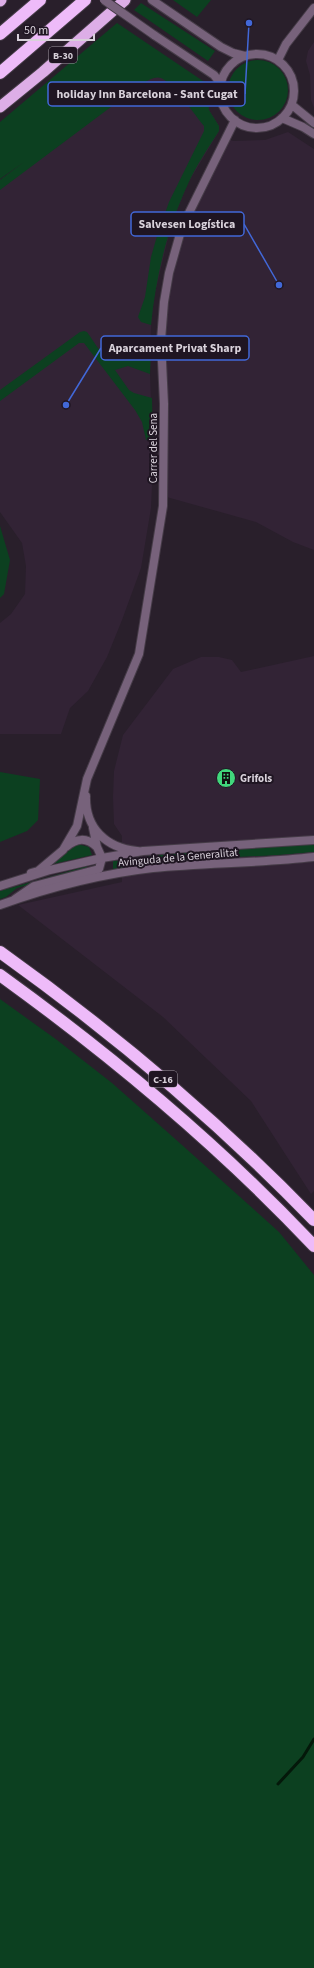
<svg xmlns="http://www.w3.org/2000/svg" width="314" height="1968" font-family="'Source Sans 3',sans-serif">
  <rect width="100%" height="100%" fill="#291f2b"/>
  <path fill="#322335" d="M 314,42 L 314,108 L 311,100 L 310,75 L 306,61 L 308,51 Z
    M 147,51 L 207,92 L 209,110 L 219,126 L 219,131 L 188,183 L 171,225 L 154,297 L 151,325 L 150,374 L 153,461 L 151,508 L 141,568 L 122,620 L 107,657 L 88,691 L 70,708 L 61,734 L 0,734 L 0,623 L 11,614 L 25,594 L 26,566 L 22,543 L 0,512 L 0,180 L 97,108 Z
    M 288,132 L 314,149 L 314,550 L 293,542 L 256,522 L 163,496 L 164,302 L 182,227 L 225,139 L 234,141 L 265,140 Z
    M 314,656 L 314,1191 L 311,1194 L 251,1101 L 163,1017 L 18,905 L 122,882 L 122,836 L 114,824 L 113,797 L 114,771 L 123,735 L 173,669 L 201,657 L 219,657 L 232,660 L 241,672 Z"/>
  <path fill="#0c4020" d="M 173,0 L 211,0 L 197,17 Z
    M 141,3 L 215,51 L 208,61 L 134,10 Z
    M 117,23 L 206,83 L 209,110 L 219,126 L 219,131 C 208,148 196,166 188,184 C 167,229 156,276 151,325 L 141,322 L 138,317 L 145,297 L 151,257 L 157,236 L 169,202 L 204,131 L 204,126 C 195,115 173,83 161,78 C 155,76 149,80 143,83 L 0,190 L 0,180 L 24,162 L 0,179 L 0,122 Z
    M228 90a30 30 0 1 1 60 0a30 30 0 1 1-60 0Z
    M 84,331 L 87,332 C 98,347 103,362 124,357 C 131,347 139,349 151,349 L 150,374 L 128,366 L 115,370 L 129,390 L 134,393 L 152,398 L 153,441 L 146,440 L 142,422 L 135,410 L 84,343 L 79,343 L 0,401 L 0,390 L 80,332 Z
    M 0,526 L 10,560 L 4,594 L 0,598 Z
    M 0,772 L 40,779 L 38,820 L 27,831 L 0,842 Z
    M 77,844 L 89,847 L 92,855 L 53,864 Z
    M 314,844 L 314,852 C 263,857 211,857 159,863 L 158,855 Z
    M 153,856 L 154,863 L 113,869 L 113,861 Z
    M 87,866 L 87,868 L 17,888 L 6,897 L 0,899 L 0,891 Z
    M 0,999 L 57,1040 L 112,1083 L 182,1145 L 279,1232 L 314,1275 L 314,1968 L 0,1968 Z"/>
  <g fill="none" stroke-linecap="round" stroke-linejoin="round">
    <path stroke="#04180a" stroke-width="3" d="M 278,1784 L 303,1757 L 314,1739"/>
    <defs>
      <path id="minor" d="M220 91a37 37 0 1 1 74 0a37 37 0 1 1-74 0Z
        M 278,60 L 286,44 L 314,8
        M 292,105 L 314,123
        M 282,118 L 303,127 L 314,134
        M 86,796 C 85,828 106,848 137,851
        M 66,847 C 77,838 86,837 97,847
        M 31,873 L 38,871 L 63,850 L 77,826 L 87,779 L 139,654 L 163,506 L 164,404 L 161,340 L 164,302 L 169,273 L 182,227 L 235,120
        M 15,899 L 34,886 L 99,869 L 102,858 L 97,847 L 93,828"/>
      <path id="tertiary" d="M 152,0 L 221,47 L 233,53 L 245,56
        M 154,35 L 214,75 L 221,84
        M 0,886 L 50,870 L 102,858 L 143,851 L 314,840
        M 0,905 C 50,887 100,874 153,868 C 207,863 261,863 314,857"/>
      <path id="trunk" d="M 0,1 L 1,0
        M 0,107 L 43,72 L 125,0"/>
      <path id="motorway" d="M 0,34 L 40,0
        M 0,73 L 85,0
        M 0,952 C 112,1032 218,1121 314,1220
        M 0,975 C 112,1056 219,1145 314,1246"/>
    </defs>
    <use href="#minor" stroke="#453b47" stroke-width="10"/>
    <use href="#tertiary" stroke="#453b47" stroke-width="10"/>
    <use href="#trunk" stroke="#453b47" stroke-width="13"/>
    <use href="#motorway" stroke="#453b47" stroke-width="14"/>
    <use href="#minor" stroke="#77627b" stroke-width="8"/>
    <use href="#tertiary" stroke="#77627b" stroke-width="8"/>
    <use href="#trunk" stroke="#ddaee7" stroke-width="11"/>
    <use href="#motorway" stroke="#eebbf9" stroke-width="12"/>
    <defs>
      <path id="tertiary-bridge" d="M 104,0 L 154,35"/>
    </defs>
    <use href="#tertiary-bridge" stroke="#453b47" stroke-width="10" stroke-linecap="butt"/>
    <use href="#tertiary-bridge" stroke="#77627b" stroke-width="8"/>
  </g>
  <defs>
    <symbol id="building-disc" viewBox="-11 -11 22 22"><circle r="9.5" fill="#41d77c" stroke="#1f1522"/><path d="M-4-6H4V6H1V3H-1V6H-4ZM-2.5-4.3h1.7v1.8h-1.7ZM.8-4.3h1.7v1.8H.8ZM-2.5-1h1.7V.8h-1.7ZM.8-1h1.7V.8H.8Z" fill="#111"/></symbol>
  </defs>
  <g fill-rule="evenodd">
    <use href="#building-disc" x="215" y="767" width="22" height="22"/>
  </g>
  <g text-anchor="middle" stroke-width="4" stroke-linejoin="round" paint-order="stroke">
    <g fill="#1f1522" stroke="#a099a3" stroke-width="1">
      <rect x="49" y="47" width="28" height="16" rx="3"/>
      <rect x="149" y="1071" width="28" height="16" rx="3"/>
    </g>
    <g font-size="10" font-weight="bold" fill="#d8d1da">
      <text x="63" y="59">B-30</text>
      <text x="163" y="1083">C-16</text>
    </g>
    <g font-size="11" fill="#d8d1da" stroke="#1f1522">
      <text transform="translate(153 448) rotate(-90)" y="4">Carrer del Sena</text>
      <text transform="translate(178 857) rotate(-5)" y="4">Avinguda de la Generalitat</text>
    </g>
    <g font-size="11" font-weight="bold" fill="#d8d1da" stroke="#1f1522" text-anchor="start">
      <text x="240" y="782">Grifols</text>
    </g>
  </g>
  <path fill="none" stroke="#4268d8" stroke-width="1.5" d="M249 23L245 94M279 285L244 224M66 405L101 348"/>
  <g fill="#4268d8" stroke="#1f1522" stroke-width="1.5">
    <circle cx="249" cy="23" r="4"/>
    <circle cx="279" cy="285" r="4"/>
    <circle cx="66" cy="405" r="4"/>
  </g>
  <g fill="#1f1522" stroke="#4268d8" stroke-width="1.5">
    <rect x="48" y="82" width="197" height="24" rx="4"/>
    <rect x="131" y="212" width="113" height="24" rx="4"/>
    <rect x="101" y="336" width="148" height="24" rx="4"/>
  </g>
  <g font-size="12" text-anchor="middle" font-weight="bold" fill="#d8d1da">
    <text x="147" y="98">holiday Inn Barcelona - Sant Cugat</text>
    <text x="187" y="228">Salvesen Logística</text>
    <text x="175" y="352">Aparcament Privat Sharp</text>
  </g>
  <path d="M18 34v6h76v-6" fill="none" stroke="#d8d1da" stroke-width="2"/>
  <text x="24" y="34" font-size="12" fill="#d8d1da" stroke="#1f1522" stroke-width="3" paint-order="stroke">50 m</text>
</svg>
